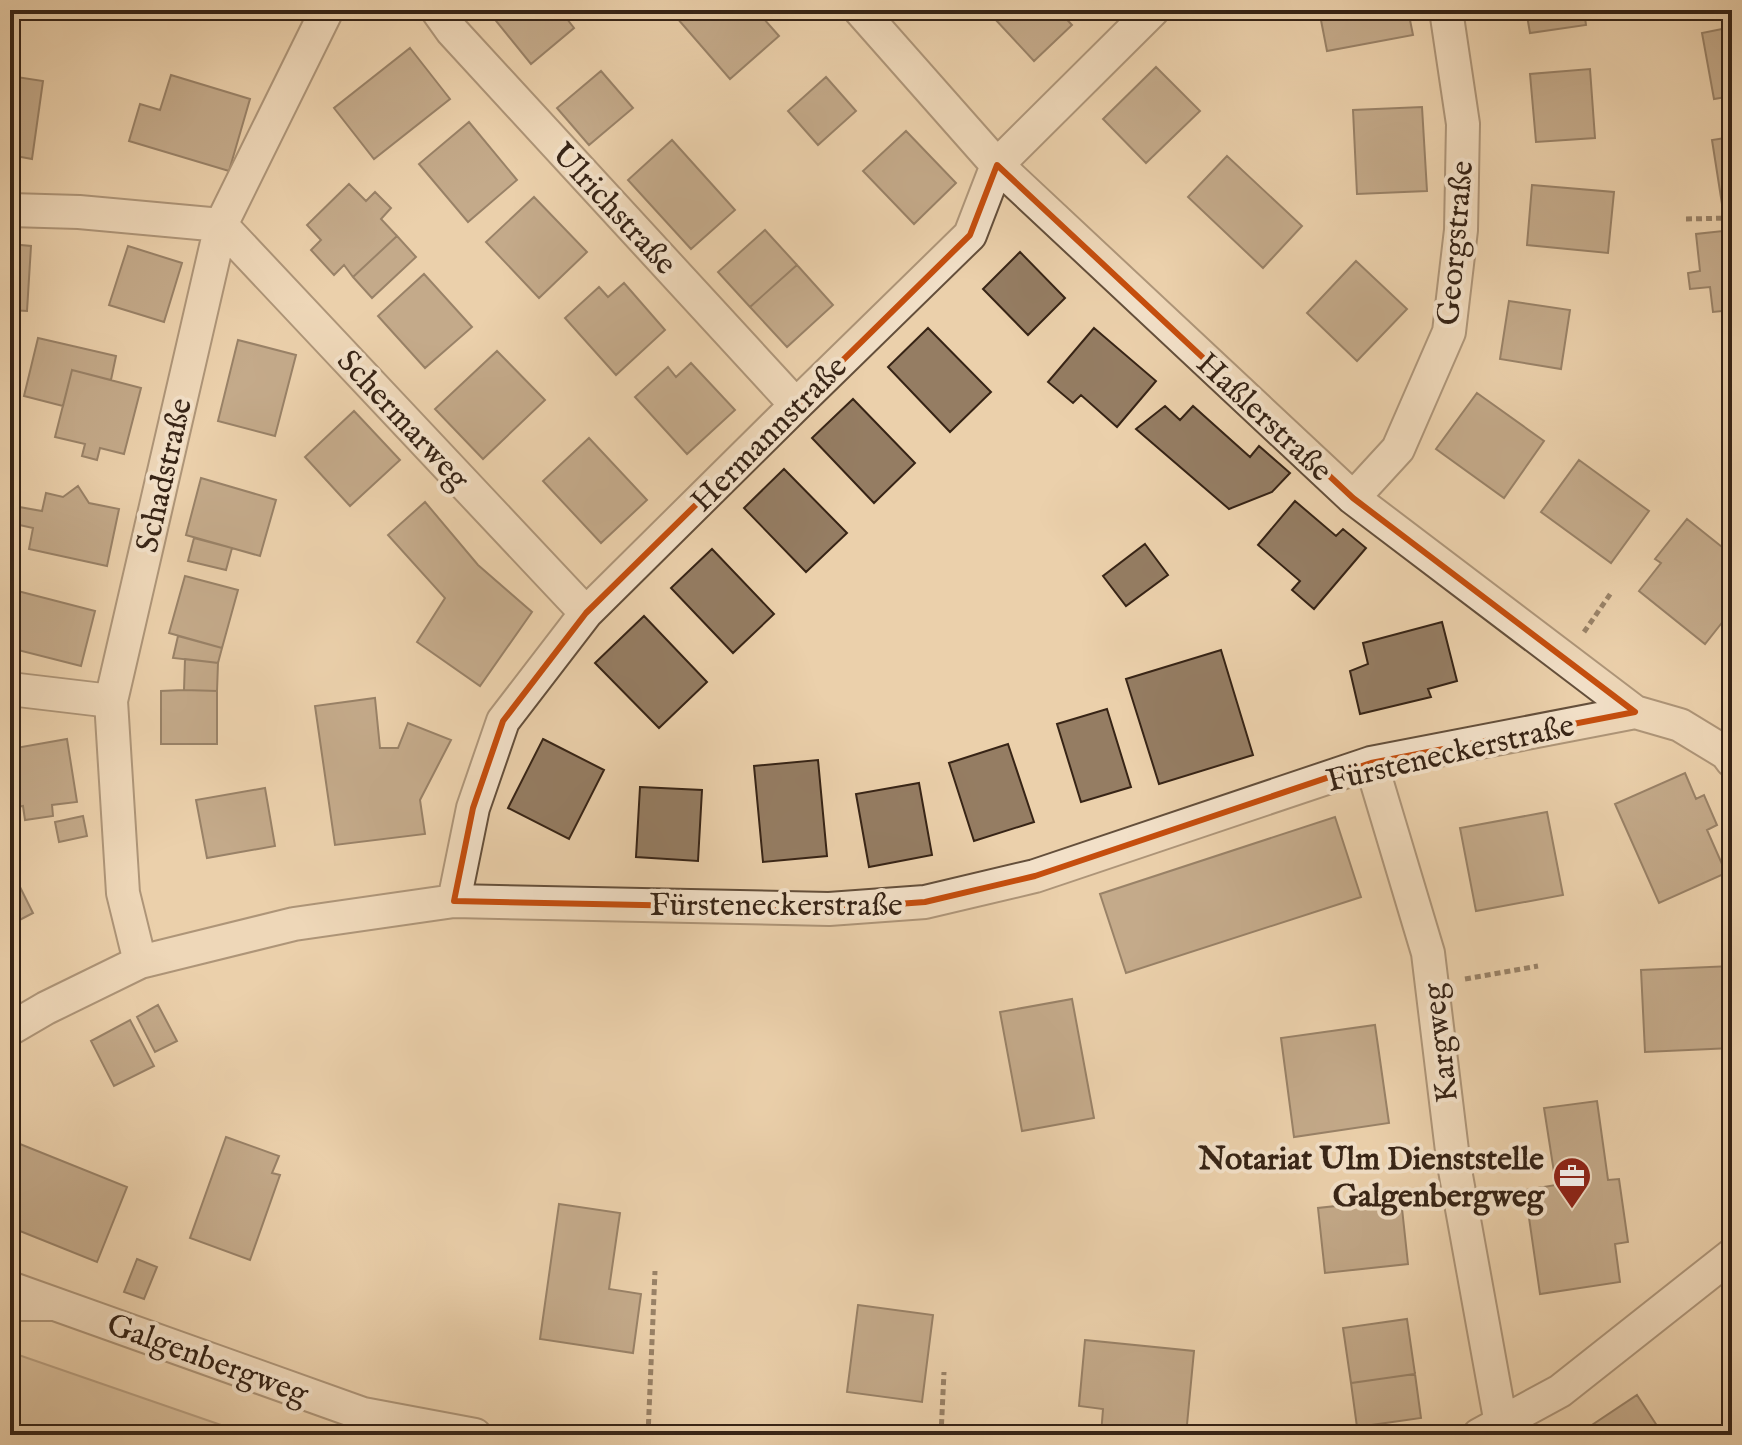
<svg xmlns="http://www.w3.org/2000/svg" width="1742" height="1445" font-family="'IM FELL English',serif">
  <rect width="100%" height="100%" fill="#ebd0ab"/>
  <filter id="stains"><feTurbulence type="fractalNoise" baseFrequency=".0025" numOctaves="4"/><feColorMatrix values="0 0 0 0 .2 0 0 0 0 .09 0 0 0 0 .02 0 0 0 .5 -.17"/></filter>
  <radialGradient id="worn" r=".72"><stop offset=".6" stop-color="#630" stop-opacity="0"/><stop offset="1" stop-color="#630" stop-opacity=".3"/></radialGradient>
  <path fill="#ccb392" stroke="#826c54" stroke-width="2" d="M 10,1352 L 250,1435 L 10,1435 Z"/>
  <path fill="#957d63" stroke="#372416" stroke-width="2" d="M 33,10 L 65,10 L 63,17 Z
    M 499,10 L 560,10 L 574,28 L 531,64 L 492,16 Z
    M 670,10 L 756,10 L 779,36 L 730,79 Z
    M 1002,10 L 1058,10 L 1072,25 L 1034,61 L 994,18 Z
    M 1319,10 L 1408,10 L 1413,35 L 1327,51 Z
    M 1526,10 L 1584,10 L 1586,25 L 1530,33 Z
    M 1732,27 L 1732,96 L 1714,99 L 1702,33 Z
    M 410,48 L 450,99 L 374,159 L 334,108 Z
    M 1156,67 L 1200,111 L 1146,163 L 1103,119 Z
    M 1590,69 L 1595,138 L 1536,142 L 1530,74 Z
    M 601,71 L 633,108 L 589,145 L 557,108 Z
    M 171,75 L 250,99 L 229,171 L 129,141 L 140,104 L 160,110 Z
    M 10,76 L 43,81 L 32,159 L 10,155 Z
    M 826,77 L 856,111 L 818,145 L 788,111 Z
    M 1422,107 L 1427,191 L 1357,194 L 1353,110 Z
    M 469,122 L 517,180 L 468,222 L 419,164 Z
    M 906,131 L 956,183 L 914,224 L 863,171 Z
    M 1732,137 L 1732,202 L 1722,204 L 1712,140 Z
    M 672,140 L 735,210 L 691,249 L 628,180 Z
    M 1227,156 L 1302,226 L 1263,268 L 1188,197 Z
    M 349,184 L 366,201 L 375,192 L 391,208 L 381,219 L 397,236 L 353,277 L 344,265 L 334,275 L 311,250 L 321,240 L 307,225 Z
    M 1532,185 L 1614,192 L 1608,253 L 1527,245 Z
    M 534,197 L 587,252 L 539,298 L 486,242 Z
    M 765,230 L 797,265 L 750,307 L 718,272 Z
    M 1732,230 L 1732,310 L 1713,312 L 1710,287 L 1690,289 L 1688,273 L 1700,271 L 1696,234 Z
    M 397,236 L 416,257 L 372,298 L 353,277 Z
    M 10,244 L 31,246 L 27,311 L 10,310 Z
    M 128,246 L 182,263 L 164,322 L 109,305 Z
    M 1020,252 L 1065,298 L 1028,335 L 983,289 Z
    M 1356,261 L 1407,309 L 1357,361 L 1307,313 Z
    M 797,265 L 833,305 L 787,347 L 750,307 Z
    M 424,274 L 472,327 L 425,368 L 378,316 Z
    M 624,283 L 665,330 L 616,375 L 565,318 L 599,287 L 608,297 Z
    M 1509,301 L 1570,310 L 1561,369 L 1500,359 Z
    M 928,328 L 991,392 L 950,432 L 888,367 Z
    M 1094,328 L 1156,381 L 1117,427 L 1081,395 L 1073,403 L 1048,382 Z
    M 38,338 L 116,356 L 111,380 L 72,370 L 63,406 L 24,396 Z
    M 238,340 L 296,355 L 275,436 L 218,421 Z
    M 497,351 L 545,400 L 483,459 L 435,409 Z
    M 691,363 L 735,410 L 687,454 L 635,397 L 668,367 L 676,377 Z
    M 72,370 L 141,388 L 124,454 L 100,448 L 97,460 L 82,456 L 85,444 L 55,437 Z
    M 1477,393 L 1544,441 L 1504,498 L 1436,449 Z
    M 853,399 L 915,463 L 874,503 L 812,438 Z
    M 1165,406 L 1180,420 L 1193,406 L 1250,457 L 1259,446 L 1290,473 L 1272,492 L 1229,509 L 1136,429 Z
    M 354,411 L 400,460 L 350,506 L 305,457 Z
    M 589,438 L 647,500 L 601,543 L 543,481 Z
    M 1579,460 L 1649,511 L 1611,563 L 1541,512 Z
    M 784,469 L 847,533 L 806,572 L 744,508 Z
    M 201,478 L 276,500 L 260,556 L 186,535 Z
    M 78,486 L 89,503 L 119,509 L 107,566 L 29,549 L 33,528 L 15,524 L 19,507 L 42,511 L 46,493 L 63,497 Z
    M 1295,501 L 1336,536 L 1343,529 L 1366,548 L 1314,609 L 1292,590 L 1300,581 L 1258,545 Z
    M 425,502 L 478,565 L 532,612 L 480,686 L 417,642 L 445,598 L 388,535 Z
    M 1687,519 L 1732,555 L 1732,610 L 1705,644 L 1639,591 L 1661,563 L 1655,559 Z
    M 194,538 L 232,548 L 226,570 L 188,561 Z
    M 1145,544 L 1168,575 L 1126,606 L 1103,576 Z
    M 712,549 L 774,614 L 733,653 L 671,588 Z
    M 185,576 L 238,590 L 222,648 L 169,633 Z
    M 10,589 L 95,611 L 81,666 L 10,648 Z
    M 644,616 L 707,682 L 659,728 L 595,663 Z
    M 1442,622 L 1457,681 L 1428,689 L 1431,697 L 1360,714 L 1350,671 L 1368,664 L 1363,643 Z
    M 178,636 L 222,648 L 218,663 L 173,658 Z
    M 1221,650 L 1253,755 L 1159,784 L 1126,679 Z
    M 185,659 L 218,663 L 217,691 L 184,690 Z
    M 184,690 L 217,691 L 217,744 L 161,744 L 161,691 Z
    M 375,698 L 380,748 L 398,748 L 408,723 L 451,740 L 420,800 L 425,834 L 335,845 L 315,706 Z
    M 1107,709 L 1131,787 L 1081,802 L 1057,724 Z
    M 67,739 L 77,802 L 52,805 L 53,816 L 25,820 L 23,806 L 10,808 L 10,749 Z
    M 543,739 L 604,770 L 569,839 L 508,808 Z
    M 1008,744 L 1034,822 L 974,841 L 949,763 Z
    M 818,760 L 827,856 L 763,862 L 754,766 Z
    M 1685,773 L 1696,799 L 1704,795 L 1717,825 L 1707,830 L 1726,873 L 1659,903 L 1615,804 Z
    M 919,783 L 932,855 L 869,867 L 856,794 Z
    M 640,787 L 702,790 L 698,861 L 636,857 Z
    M 265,788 L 275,846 L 207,858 L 196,800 Z
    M 1547,812 L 1563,895 L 1476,911 L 1460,828 Z
    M 83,816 L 87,836 L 59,842 L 55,822 Z
    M 1335,817 L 1361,897 L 1126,973 L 1100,894 Z
    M 10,867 L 33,913 L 10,925 Z
    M 1732,966 L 1732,1048 L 1645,1052 L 1641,970 Z
    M 1072,999 L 1094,1118 L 1022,1131 L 1000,1012 Z
    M 158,1005 L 177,1041 L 155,1052 L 137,1017 Z
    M 130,1020 L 154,1066 L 114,1086 L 91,1041 Z
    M 1375,1025 L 1389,1123 L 1294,1137 L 1281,1038 Z
    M 1597,1101 L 1608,1180 L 1619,1179 L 1628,1242 L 1615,1244 L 1620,1282 L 1540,1294 L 1525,1190 L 1556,1185 L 1544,1108 Z
    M 226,1137 L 279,1156 L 272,1173 L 280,1175 L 250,1260 L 190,1238 Z
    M 10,1140 L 127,1187 L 97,1262 L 10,1227 Z
    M 1401,1199 L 1408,1264 L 1325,1273 L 1318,1208 Z
    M 559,1204 L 620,1213 L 609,1289 L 641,1294 L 633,1353 L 540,1339 Z
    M 137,1259 L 157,1267 L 144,1299 L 124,1292 Z
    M 858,1305 L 933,1315 L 922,1402 L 847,1392 Z
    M 1407,1319 L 1415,1374 L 1351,1383 L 1343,1328 Z
    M 1085,1340 L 1194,1351 L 1186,1435 L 1101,1435 L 1103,1409 L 1079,1406 Z
    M 1415,1374 L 1421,1418 L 1357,1427 L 1351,1383 Z
    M 1637,1395 L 1663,1435 L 1577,1435 Z"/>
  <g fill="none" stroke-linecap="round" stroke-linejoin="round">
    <defs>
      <path id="service" d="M 10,1312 L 52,1312
        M 1731,1435 L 1732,1430"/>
      <path id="minor" d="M 437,10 L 452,31 L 796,405
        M 860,10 L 997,165 L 1353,498 L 1635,712 L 1680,725 L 1726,753 L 1732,761
        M 10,210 L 79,212 L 221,225 L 586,613
        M 1353,498 L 1398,449 L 1449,332 L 1461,230 L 1463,124 L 1446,10
        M 10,689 L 111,701
        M 1371,763 L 1428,953 L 1453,1159 L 1501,1424
        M 454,901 L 473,808 L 503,721 L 586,613 L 796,405 L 970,235 L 997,165 L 1153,10
        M 140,962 L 123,893 L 111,701 L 221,225 L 327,10
        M 10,1029 L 46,1008 L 140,962 L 294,924 L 454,901 L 829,909 L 925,902 L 1035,876 L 1371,763 L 1635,712
        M 10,1288 L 363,1414 L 475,1435
        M 1479,1435 L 1560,1391 L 1732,1255"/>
    </defs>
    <use href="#service" stroke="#644f3b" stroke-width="20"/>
    <use href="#minor" stroke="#644f3b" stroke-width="36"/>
    <path stroke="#372416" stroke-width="5" stroke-dasharray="6 4" stroke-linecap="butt" d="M 1686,219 L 1732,218
      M 1584,632 L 1611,593
      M 1724,889 L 1732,886
      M 1465,979 L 1538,966
      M 648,1435 L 655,1271
      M 941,1435 L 944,1372"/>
    <use href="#service" stroke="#f2e0c8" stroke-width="16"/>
    <use href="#minor" stroke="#f2e0c8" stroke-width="32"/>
  </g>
  <path d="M0 0H1742V1445H0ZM 997,165 L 1353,498 L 1635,712 L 1371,763 L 1035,876 L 925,902 L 829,909 L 454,901 L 473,808 L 503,721 L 586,613 L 970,235 Z" fill="#ebd0ab" fill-opacity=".55" fill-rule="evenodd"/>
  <path fill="none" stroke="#c54e0e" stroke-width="6" stroke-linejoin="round" d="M 997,165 L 1353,498 L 1635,712 L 1371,763 L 1035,876 L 925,902 L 829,909 L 454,901 L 473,808 L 503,721 L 586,613 L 970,235 Z"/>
  <defs>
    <symbol id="office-pin" viewBox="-11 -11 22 30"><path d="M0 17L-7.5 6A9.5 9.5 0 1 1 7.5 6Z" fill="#8f2418" stroke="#f2e0c8"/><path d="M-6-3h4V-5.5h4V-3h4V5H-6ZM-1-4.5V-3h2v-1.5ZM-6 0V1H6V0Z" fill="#fff"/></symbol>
  </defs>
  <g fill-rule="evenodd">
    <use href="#office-pin" x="1550" y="1154" width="44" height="60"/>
  </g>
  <g text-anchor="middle" stroke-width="8" stroke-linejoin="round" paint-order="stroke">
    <g font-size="32" fill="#372416" stroke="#f2e0c8">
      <text transform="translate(615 208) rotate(47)" y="11">Ulrichstraße</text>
      <text transform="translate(1454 243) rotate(-85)" y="11">Georgstraße</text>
      <text transform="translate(1265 416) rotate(43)" y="11">Haßlerstraße</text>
      <text transform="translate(404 419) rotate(47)" y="11">Schermarweg</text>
      <text transform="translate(768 433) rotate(-45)" y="11">Hermannstraße</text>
      <text transform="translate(163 475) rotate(-77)" y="11">Schadstraße</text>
      <text transform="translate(1450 752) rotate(-13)" y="11">Fürsteneckerstraße</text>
      <text x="776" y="915">Fürsteneckerstraße</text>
      <text transform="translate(1439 1043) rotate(-97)" y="11">Kargweg</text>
      <text transform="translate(208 1358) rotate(20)" y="11">Galgenbergweg</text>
    </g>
    <g font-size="32" font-weight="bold" fill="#372416" stroke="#f2e0c8" text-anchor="end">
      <text x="1544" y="1169">Notariat Ulm Dienststelle<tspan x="1544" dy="37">Galgenbergweg</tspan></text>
    </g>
  </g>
  <rect width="1742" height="1445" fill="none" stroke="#ebd0ab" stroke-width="40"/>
  <rect x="12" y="12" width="1718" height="1421" fill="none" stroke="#372416" stroke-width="4"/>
  <rect x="20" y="20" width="1702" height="1405" fill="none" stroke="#372416" stroke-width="2"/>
  <rect width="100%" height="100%" filter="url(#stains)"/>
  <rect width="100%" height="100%" fill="url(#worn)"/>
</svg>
